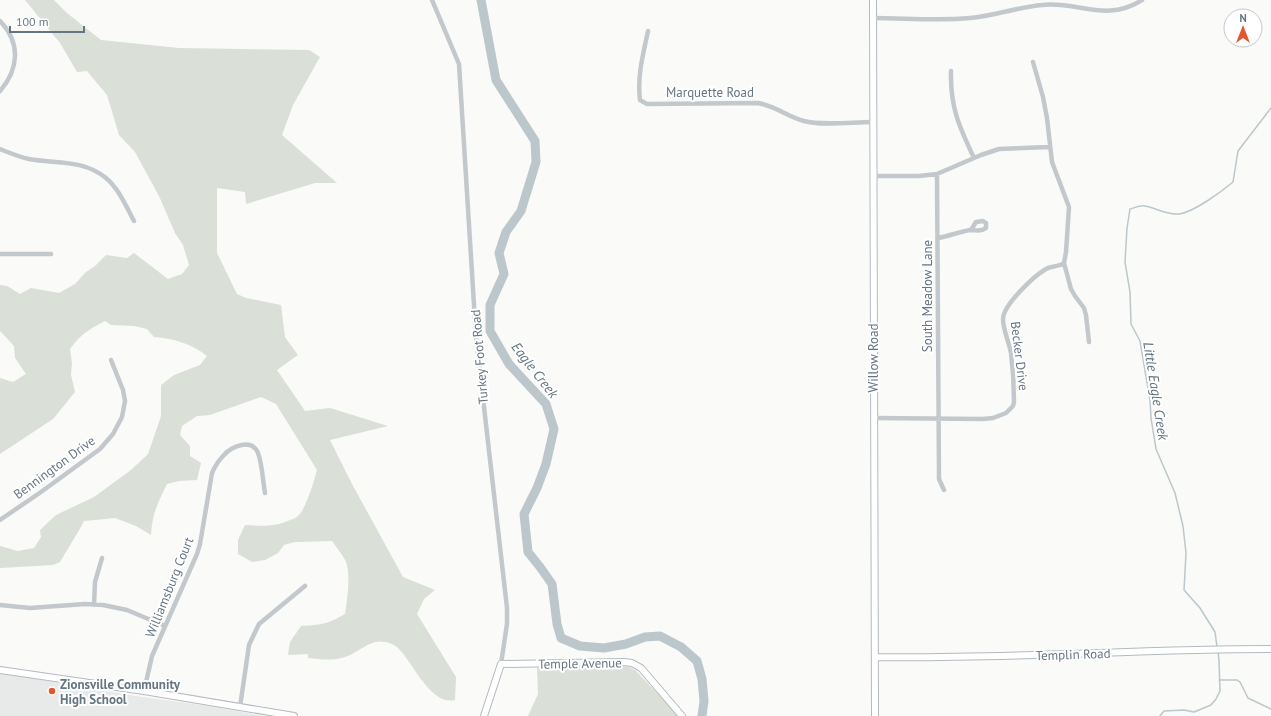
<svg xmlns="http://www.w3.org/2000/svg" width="1271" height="716" font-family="'PT Sans',sans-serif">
  <rect width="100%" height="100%" fill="#fafaf8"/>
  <path fill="#e8e9e9" d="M 0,673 L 136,696 L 209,706 L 264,716 L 0,716 Z"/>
  <path fill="#dadfd7" d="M 25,0 L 54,0 L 67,13 L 101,40 L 179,48 L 309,50 L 320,57 L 293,105 L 282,135 L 337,183 L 315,183 L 246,204 L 245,192 L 217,188 L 217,253 L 237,294 L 246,298 L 281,305 L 285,337 L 298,355 L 277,370 L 305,411 L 330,408 L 388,426 L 330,440 L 352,484 L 403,577 L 435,590 L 424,599 L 417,614 L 456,677 L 455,700 C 431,706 413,663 399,649 C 397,646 390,643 386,642 C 369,638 357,655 341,658 C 331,661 318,659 308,658 L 308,654 L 288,655 L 290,642 L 301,626 C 320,625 328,624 345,614 C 347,601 351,575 346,562 C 343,555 336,547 332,541 L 295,542 L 284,545 L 278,553 L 265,560 L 252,562 L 238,554 L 238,540 L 245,525 C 261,526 276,527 290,520 C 293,519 296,518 298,516 C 306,509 314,481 317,470 L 276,404 L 261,397 L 210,415 L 197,416 L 182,426 L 180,435 L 190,446 L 190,456 L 201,463 L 197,480 L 179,481 L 167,484 C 158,502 152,514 151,535 L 136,526 L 115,518 L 84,521 L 78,532 L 60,562 L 53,565 L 0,568 L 0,546 L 18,551 L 34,548 L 41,537 L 40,530 L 56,515 L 94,497 L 131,470 L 148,454 L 161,416 L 161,385 L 174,375 L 200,365 L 207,356 C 190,343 175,339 154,337 L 147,329 L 135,326 L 111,325 L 105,321 C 89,329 80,335 70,349 L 72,363 L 71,375 L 75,392 L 53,419 L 0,454 L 0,378 L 13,382 L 26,374 L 15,358 L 14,346 L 0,331 L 0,285 L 7,286 L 20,294 L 31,288 L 59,293 L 75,284 L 86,272 L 95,266 L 106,255 L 127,258 L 134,253 L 168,279 L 182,274 L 189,265 L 183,245 L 175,233 L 159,196 L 135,152 L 119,135 L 107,95 L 87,71 L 77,72 L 60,43 Z
    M 623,666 L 629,667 L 635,670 L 679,716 L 528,716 L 538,694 L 537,668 Z"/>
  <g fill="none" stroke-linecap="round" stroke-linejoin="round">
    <path stroke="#bbc7cb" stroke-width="1.5" d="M 1217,647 L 1215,632 L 1200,608 L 1184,590 L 1186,553 L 1183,526 L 1175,493 L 1156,449 L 1151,418 L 1150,400 L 1140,341 L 1131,324 L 1130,292 L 1125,262 L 1127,228 L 1130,209 C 1134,208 1140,205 1145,206 C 1156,208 1167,215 1179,214 C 1194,212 1221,192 1233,182 L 1238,151 L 1271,108
      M 1219,680 L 1237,680 L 1240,682 L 1248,698 L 1271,709
      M 1160,716 L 1164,711 L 1184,710 L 1194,712 L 1211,705 L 1216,699 L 1220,691 L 1219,661 L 1218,651"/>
    <path stroke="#bbc7cb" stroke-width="9" d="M 481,0 L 496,80 L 535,141 L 536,162 L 521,211 L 506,232 L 499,253 L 504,274 L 490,305 L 490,331 L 509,364 L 546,404 L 554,429 L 546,464 L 537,488 L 524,514 L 528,552 L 540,567 L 552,584 L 557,624 L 561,638 L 580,646 L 604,648 L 626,644 L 645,637 L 660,636 L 681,647 L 697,661 L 702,679 L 704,701 L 702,716"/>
    <defs>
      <path id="secondary" d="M 873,0 L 875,716
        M 875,657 C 1007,659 1139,649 1271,649
        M 0,670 L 144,691 L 294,716
        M 484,716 L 501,664 L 624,662 L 632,663 L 641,668 L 682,716"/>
    </defs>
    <use href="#secondary" stroke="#b3babf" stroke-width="8"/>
    <path stroke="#c3c8cc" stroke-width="4.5" d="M 432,0 L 459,64 L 476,337 L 507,608 L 507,624 L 501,664
      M 872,18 C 905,18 938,21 970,18 C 994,16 1018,7 1042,5 C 1079,1 1106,23 1142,0
      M 0,21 C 21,43 19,69 0,91
      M 648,31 C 643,55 637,76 640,100 L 647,104 L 758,103 C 776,106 788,117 804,121 C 821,126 853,122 872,122
      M 951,71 C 950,107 959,126 974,158
      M 0,149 C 10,153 19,157 29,159 C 56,164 83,159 106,178 C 119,189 126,206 134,221
      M 937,174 L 939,479 L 944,490
      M 873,176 L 919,176 L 937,174 L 981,155 L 999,149 L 1049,147
      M 938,238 C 949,236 959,232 970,230 C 976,230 981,232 986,228 L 986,223 L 983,221 L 976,222 L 971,230
      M 0,254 L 51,254
      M 1064,263 L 1071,289 L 1075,296 L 1084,308 L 1086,315 L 1089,342
      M 873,418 L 983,419 L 993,418 L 1006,413 L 1013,406 L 1014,402 C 1014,385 1013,369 1011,353 C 1009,342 1003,330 1003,319 C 1003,305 1034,276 1046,269 C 1051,266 1058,267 1064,263 L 1066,252 L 1069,207 L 1052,162 L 1047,118 L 1043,97 L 1033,62
      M 0,520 L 41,492 L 100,449 L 113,434 L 122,417 L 125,401 L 123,390 L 111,360
      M 0,605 L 30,608 L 85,604 L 103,605 L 127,610 L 165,626
      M 94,605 L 95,582 L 102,558
      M 144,691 L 152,656 L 197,554 L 200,544 L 212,473 C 215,466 219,460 224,455 C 232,446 252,438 258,453 C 262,463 263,482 265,493
      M 240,707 L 249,645 L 259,624 L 305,586"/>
    <use href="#secondary" stroke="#fff" stroke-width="6"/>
  </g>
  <circle fill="#e4572e" stroke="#fff" stroke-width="1.5" cx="52" cy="691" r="4"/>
  <g text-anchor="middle" stroke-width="4" stroke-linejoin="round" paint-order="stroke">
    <g font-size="13" fill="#657683" stroke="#fff">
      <text x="710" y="97">Marquette Road</text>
      <text transform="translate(927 296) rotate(-90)" y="5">South Meadow Lane</text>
      <text transform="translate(1020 356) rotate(83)" y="5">Becker Drive</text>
      <text transform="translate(479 357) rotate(-95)" y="5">Turkey Foot Road</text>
      <text transform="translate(873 358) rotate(-90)" y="5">Willow Road</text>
      <text transform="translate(54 467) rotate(-36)" y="5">Bennington Drive</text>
      <text transform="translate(169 587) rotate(-68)" y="5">Williamsburg Court</text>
      <text transform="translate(1073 654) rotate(-2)" y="5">Templin Road</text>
      <text transform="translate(580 663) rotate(-1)" y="5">Temple Avenue</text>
    </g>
    <g font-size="13" font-weight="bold" fill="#657683" stroke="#fff" text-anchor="start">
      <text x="60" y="689">Zionsville Community<tspan x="60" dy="15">High School</tspan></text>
    </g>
    <g font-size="14" font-style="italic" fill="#60757c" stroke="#fff">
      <text transform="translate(535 370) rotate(52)" y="5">Eagle Creek</text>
      <text transform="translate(1156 391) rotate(81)" y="5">Little Eagle Creek</text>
    </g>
  </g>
  <g transform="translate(1243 28)"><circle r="19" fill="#ffffff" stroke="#c1c8cd"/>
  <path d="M0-3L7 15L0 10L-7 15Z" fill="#e4572e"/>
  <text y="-6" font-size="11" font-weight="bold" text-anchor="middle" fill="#657683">N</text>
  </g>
  <path d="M10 26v6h74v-6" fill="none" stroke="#657683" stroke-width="2"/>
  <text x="16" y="26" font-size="12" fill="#657683" stroke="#ffffff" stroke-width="3" paint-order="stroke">100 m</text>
</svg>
